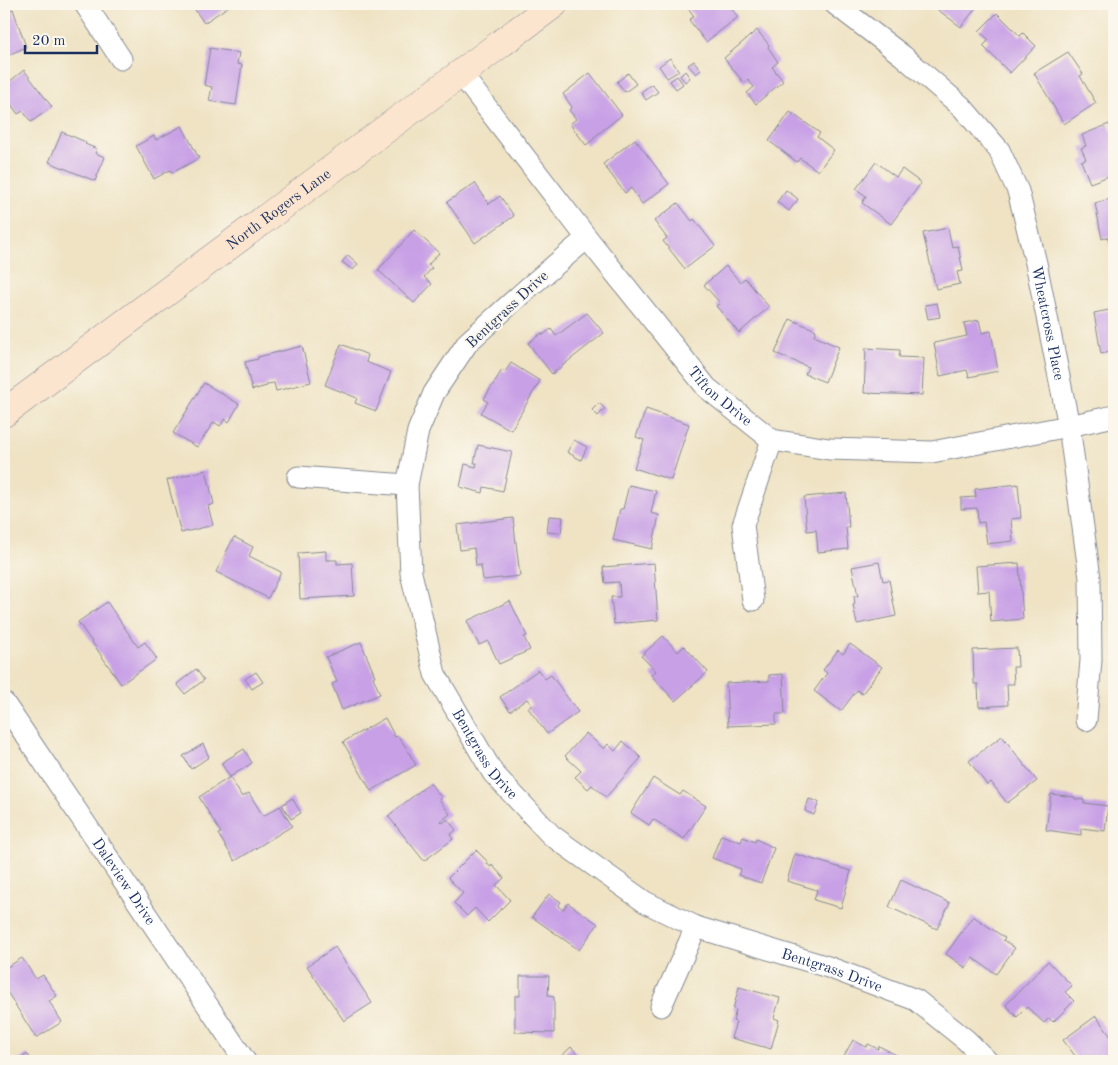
<svg xmlns="http://www.w3.org/2000/svg" width="1118" height="1065" font-family="'Old Standard TT',serif">
  <rect width="100%" height="100%" fill="#fbf7ec"/>
  <filter id="ink" filterUnits="userSpaceOnUse"><feTurbulence type="fractalNoise" baseFrequency=".02" numOctaves="2"/><feDisplacementMap in="SourceGraphic" scale="10" xChannelSelector="R" yChannelSelector="G"/><feConvolveMatrix kernelMatrix="1 2 1 2 8 2 1 2 1" color-interpolation-filters="sRGB"/></filter>
  <filter id="wash" filterUnits="userSpaceOnUse"><feTurbulence type="fractalNoise" baseFrequency=".0096" numOctaves="4" result="noise"/><feDisplacementMap in="SourceGraphic" scale="20" xChannelSelector="R" yChannelSelector="G"/><feGaussianBlur stdDeviation="1.12" result="paint"/><feColorMatrix in="noise" values="0 0 0 0 0 0 0 0 0 0 0 0 0 0 0 0 0 1.4 0 .05"/><feComposite in="paint" operator="in"/></filter>
  <g filter="url(#wash)">
    <rect width="100%" height="100%" fill="#efe3c4"/>
    <g id="blocks">
      <path fill="#c8a0e6" d="M 4,4 L 8,4 L 11,10 L 13,9 L 26,47 L 4,57 Z
        M 191,4 L 232,4 L 204,23 Z
        M 685,4 L 728,4 L 738,17 L 706,42 L 689,20 L 694,16 Z
        M 930,4 L 979,4 L 961,27 Z
        M 997,13 L 1020,36 L 1023,33 L 1036,46 L 1010,73 L 983,46 L 989,40 L 979,31 Z
        M 757,30 L 769,45 L 768,47 L 778,62 L 772,67 L 783,81 L 756,104 L 747,93 L 754,87 L 748,80 L 744,83 L 724,58 Z
        M 210,48 L 239,53 L 237,64 L 242,65 L 236,105 L 209,101 L 212,87 L 204,85 Z
        M 1068,52 L 1083,74 L 1080,76 L 1096,103 L 1064,124 L 1034,73 Z
        M 670,58 L 679,71 L 667,78 L 659,66 Z
        M 694,61 L 701,70 L 696,74 L 688,65 Z
        M 24,70 L 52,107 L 31,122 L 23,111 L 18,114 L 4,95 L 4,86 Z
        M 685,71 L 690,78 L 685,82 L 680,76 Z
        M 590,73 L 622,115 L 593,138 L 594,139 L 586,145 L 570,124 L 576,119 L 569,110 L 572,107 L 563,94 Z
        M 628,73 L 636,84 L 625,92 L 617,82 Z
        M 677,76 L 683,84 L 676,89 L 670,81 Z
        M 652,84 L 658,92 L 646,100 L 641,92 Z
        M 790,112 L 820,133 L 817,137 L 834,150 L 818,171 L 800,158 L 797,162 L 769,141 Z
        M 1109,124 L 1114,138 L 1114,174 L 1090,183 L 1081,161 L 1086,159 L 1081,148 L 1086,146 L 1082,135 Z
        M 182,126 L 199,158 L 172,173 L 170,170 L 154,179 L 136,146 L 154,136 L 156,140 Z
        M 62,132 L 86,142 L 85,144 L 97,149 L 95,153 L 105,157 L 95,181 L 49,162 Z
        M 635,139 L 669,184 L 642,204 L 631,188 L 625,193 L 603,164 Z
        M 876,162 L 896,177 L 902,169 L 921,183 L 891,224 L 862,203 L 866,196 L 856,189 Z
        M 475,183 L 489,204 L 500,196 L 514,216 L 475,243 L 447,202 Z
        M 786,190 L 798,199 L 789,211 L 777,202 Z
        M 1114,198 L 1114,261 L 1108,237 L 1102,239 L 1095,203 Z
        M 678,203 L 692,221 L 694,219 L 715,246 L 685,269 L 663,241 L 667,238 L 654,221 Z
        M 948,228 L 952,247 L 958,246 L 963,271 L 957,272 L 960,284 L 936,289 L 923,233 Z
        M 414,230 L 439,253 L 428,265 L 432,268 L 424,277 L 432,284 L 414,303 L 378,270 Z
        M 348,255 L 358,264 L 353,270 L 342,262 Z
        M 726,266 L 740,282 L 745,278 L 769,307 L 739,333 L 716,306 L 720,303 L 704,285 Z
        M 937,303 L 940,317 L 928,319 L 925,305 Z
        M 1114,309 L 1114,351 L 1101,354 L 1094,313 Z
        M 587,313 L 604,333 L 552,374 L 528,343 L 542,333 L 543,335 L 551,329 L 556,336 Z
        M 790,319 L 816,330 L 814,336 L 839,347 L 825,382 L 805,374 L 808,367 L 775,353 Z
        M 979,320 L 982,333 L 991,331 L 998,371 L 969,377 L 967,370 L 940,376 L 934,343 L 967,336 L 964,323 Z
        M 341,344 L 368,355 L 366,362 L 391,372 L 376,411 L 355,403 L 357,398 L 325,385 Z
        M 302,346 L 311,382 L 276,391 L 274,383 L 267,384 L 267,386 L 252,390 L 245,362 L 258,359 L 258,357 Z
        M 866,348 L 900,350 L 899,357 L 924,358 L 922,395 L 864,393 Z
        M 511,363 L 540,381 L 511,430 L 481,413 L 488,402 L 484,399 L 502,370 L 505,372 Z
        M 204,383 L 239,404 L 229,422 L 225,419 L 220,426 L 214,422 L 197,447 L 173,433 Z
        M 599,403 L 605,409 L 598,416 L 592,410 Z
        M 646,409 L 689,424 L 671,480 L 634,468 L 644,440 L 636,437 Z
        M 574,440 L 587,447 L 581,460 L 567,452 Z
        M 478,445 L 512,452 L 503,491 L 484,487 L 483,493 L 460,487 L 465,464 L 476,467 L 477,463 L 474,463 Z
        M 206,470 L 214,504 L 208,506 L 213,525 L 181,533 L 167,480 Z
        M 1018,484 L 1021,518 L 1011,519 L 1013,541 L 987,544 L 984,522 L 978,523 L 977,508 L 961,509 L 961,498 L 976,497 L 975,489 Z
        M 629,485 L 656,491 L 651,513 L 659,515 L 652,549 L 613,540 L 620,509 L 623,509 Z
        M 846,493 L 849,527 L 846,527 L 848,549 L 818,552 L 816,530 L 807,531 L 804,497 Z
        M 549,516 L 563,517 L 561,533 L 547,532 Z
        M 513,518 L 520,576 L 483,580 L 481,565 L 476,566 L 474,548 L 460,550 L 457,525 Z
        M 234,537 L 253,547 L 249,556 L 281,572 L 268,598 L 216,572 Z
        M 326,551 L 326,560 L 337,560 L 337,564 L 352,563 L 354,596 L 300,599 L 298,553 Z
        M 879,562 L 883,581 L 889,580 L 896,616 L 857,624 L 853,605 L 855,604 L 854,596 L 858,596 L 852,567 Z
        M 654,563 L 658,620 L 614,624 L 611,597 L 620,597 L 619,582 L 605,583 L 603,567 Z
        M 1019,563 L 1023,619 L 991,622 L 989,591 L 978,592 L 976,566 Z
        M 510,601 L 527,636 L 524,637 L 530,650 L 499,664 L 488,641 L 479,645 L 467,621 Z
        M 107,602 L 138,647 L 145,642 L 157,659 L 121,684 L 78,622 Z
        M 663,636 L 678,652 L 684,646 L 708,672 L 675,701 L 651,675 L 656,671 L 641,656 Z
        M 361,642 L 375,676 L 373,677 L 380,694 L 342,710 L 332,684 L 337,682 L 326,657 Z
        M 850,644 L 882,667 L 862,694 L 857,690 L 841,711 L 814,691 L 827,673 L 823,670 L 838,650 L 843,654 Z
        M 1017,648 L 1018,667 L 1013,667 L 1014,684 L 1007,684 L 1008,705 L 979,707 L 978,684 L 974,684 L 973,650 Z
        M 196,669 L 204,680 L 185,694 L 177,684 Z
        M 538,670 L 545,679 L 551,675 L 578,712 L 547,734 L 528,708 L 532,705 L 527,699 L 510,711 L 500,697 Z
        M 256,672 L 263,682 L 252,689 L 245,679 Z
        M 783,674 L 785,714 L 776,714 L 776,724 L 728,726 L 726,683 L 769,681 L 769,675 Z
        M 385,718 L 395,737 L 398,736 L 405,746 L 416,765 L 371,791 L 343,742 Z
        M 586,733 L 604,749 L 608,744 L 615,751 L 623,741 L 641,758 L 606,797 L 592,785 L 588,789 L 575,777 L 581,771 L 565,756 Z
        M 1002,736 L 1037,781 L 1007,803 L 991,782 L 987,785 L 969,761 Z
        M 203,744 L 209,757 L 191,769 L 183,756 Z
        M 244,749 L 252,763 L 230,777 L 221,763 Z
        M 230,777 L 242,797 L 249,793 L 263,816 L 280,806 L 292,826 L 235,861 L 218,834 L 221,833 L 199,797 Z
        M 653,778 L 680,795 L 683,791 L 706,806 L 684,839 L 653,819 L 649,825 L 631,813 Z
        M 430,783 L 441,797 L 439,799 L 450,814 L 441,821 L 443,823 L 447,819 L 456,830 L 450,835 L 453,839 L 424,861 L 388,816 Z
        M 1051,794 L 1075,797 L 1075,799 L 1084,800 L 1084,803 L 1108,806 L 1105,831 L 1081,828 L 1081,835 L 1046,830 Z
        M 292,798 L 301,813 L 291,819 L 282,805 Z
        M 809,799 L 819,802 L 814,815 L 805,811 Z
        M 721,835 L 741,842 L 743,837 L 755,842 L 756,839 L 774,848 L 761,883 L 738,875 L 741,869 L 712,858 Z
        M 476,850 L 488,862 L 487,864 L 491,867 L 492,865 L 504,878 L 496,885 L 510,900 L 488,922 L 475,908 L 467,916 L 454,903 L 463,893 L 448,878 Z
        M 795,854 L 851,871 L 841,908 L 814,900 L 817,890 L 787,881 Z
        M 901,880 L 950,903 L 937,929 L 889,907 Z
        M 549,894 L 561,902 L 558,906 L 563,910 L 568,903 L 598,924 L 579,950 L 532,917 Z
        M 973,916 L 1005,938 L 1003,940 L 1015,948 L 996,974 L 973,958 L 966,968 L 946,954 Z
        M 335,947 L 372,1003 L 344,1021 L 307,966 Z
        M 22,958 L 36,979 L 43,975 L 57,996 L 49,1001 L 62,1022 L 36,1038 L 4,987 L 4,969 Z
        M 1048,961 L 1072,986 L 1065,992 L 1074,1001 L 1053,1022 L 1049,1018 L 1044,1023 L 1027,1007 L 1017,1017 L 1006,1005 Z
        M 520,976 L 549,976 L 548,996 L 554,997 L 554,1033 L 515,1032 L 515,996 L 520,996 Z
        M 739,987 L 780,998 L 774,1018 L 779,1020 L 771,1049 L 731,1038 L 736,1022 L 733,1021 L 736,1010 L 733,1009 Z
        M 1096,1016 L 1114,1041 L 1114,1061 L 1079,1061 L 1063,1040 Z
        M 853,1040 L 866,1047 L 868,1044 L 878,1049 L 879,1046 L 902,1058 L 900,1061 L 841,1061 Z
        M 571,1047 L 584,1061 L 556,1061 Z
        M 27,1054 L 32,1061 L 18,1061 Z"/>
    </g>
  </g>
  <g filter="url(#ink)">
    <use href="#blocks" fill-opacity="0" stroke="#858991" stroke-width="1"/>
    <g fill="none" stroke-linecap="round" stroke-linejoin="round">
      <defs>
        <g id="street">
          <path d="M 85,4 L 121,59"/>
          <path id="s1" d="M 835,4 L 903,56 L 962,107 L 999,150 L 1018,191 L 1036,263 L 1069,426 L 1090,578 L 1091,660 L 1086,720"/>
          <path id="s2" d="M 461,74 L 587,238 L 707,388 L 772,440 L 829,449 L 932,452 L 1069,426 L 1114,416"/>
          <path id="s3" d="M 587,238 L 528,288 L 468,342 L 434,393 L 418,431 L 407,485 L 411,573 L 435,674 L 493,773 L 551,835 L 645,902 L 696,927 L 828,967 L 916,1000 L 966,1040 L 987,1061"/>
          <path d="M 298,477 L 407,485"/>
          <path d="M 753,600 L 743,525 L 772,440"/>
          <path id="s4" d="M 4,703 L 245,1061"/>
          <path d="M 661,1006 L 696,927"/>
        </g>
        <g id="secondary">
          <path id="s5" d="M 4,413 L 554,4"/>
        </g>
      </defs>
      <use href="#street" stroke="#858991" stroke-width="23"/>
      <use href="#secondary" stroke="#858991" stroke-width="29"/>
      <use href="#street" stroke="#fff" stroke-width="21"/>
      <use href="#secondary" stroke="#fbe5cf" stroke-width="28"/>
    </g>
  </g>
  <g text-anchor="middle" stroke-width="4" stroke-linejoin="round" paint-order="stroke">
    <g font-size="15" fill="#1b2f5e" stroke="#fbf7ec">
      <text dy="5" stroke="none"><textPath href="#s5" startOffset="342">North Rogers Lane</textPath></text>
      <text transform="translate(507 309) rotate(-43)" y="5">Bentgrass Drive</text>
      <text dy="5" stroke="none"><textPath href="#s1" startOffset="401">Wheatcross Place</textPath></text>
      <text dy="5" stroke="none"><textPath href="#s2" startOffset="414">Tifton Drive</textPath></text>
      <text dy="5" stroke="none"><textPath href="#s3" startOffset="602">Bentgrass Drive</textPath></text>
      <text dy="5" stroke="none"><textPath href="#s4" startOffset="215">Daleview Drive</textPath></text>
      <text dy="5" stroke="none"><textPath href="#s3" startOffset="1022">Bentgrass Drive</textPath></text>
    </g>
  </g>
  <rect width="1118" height="1065" fill="none" stroke="#fbf7ec" stroke-width="20"/>
  <path d="M25 45v8h72v-8" fill="none" stroke="#1b2f5e" stroke-width="2.5"/>
  <text x="32" y="45" font-size="15" fill="#1b2f5e" stroke="#fbf7ec" stroke-width="4" paint-order="stroke">20 m</text>
</svg>
